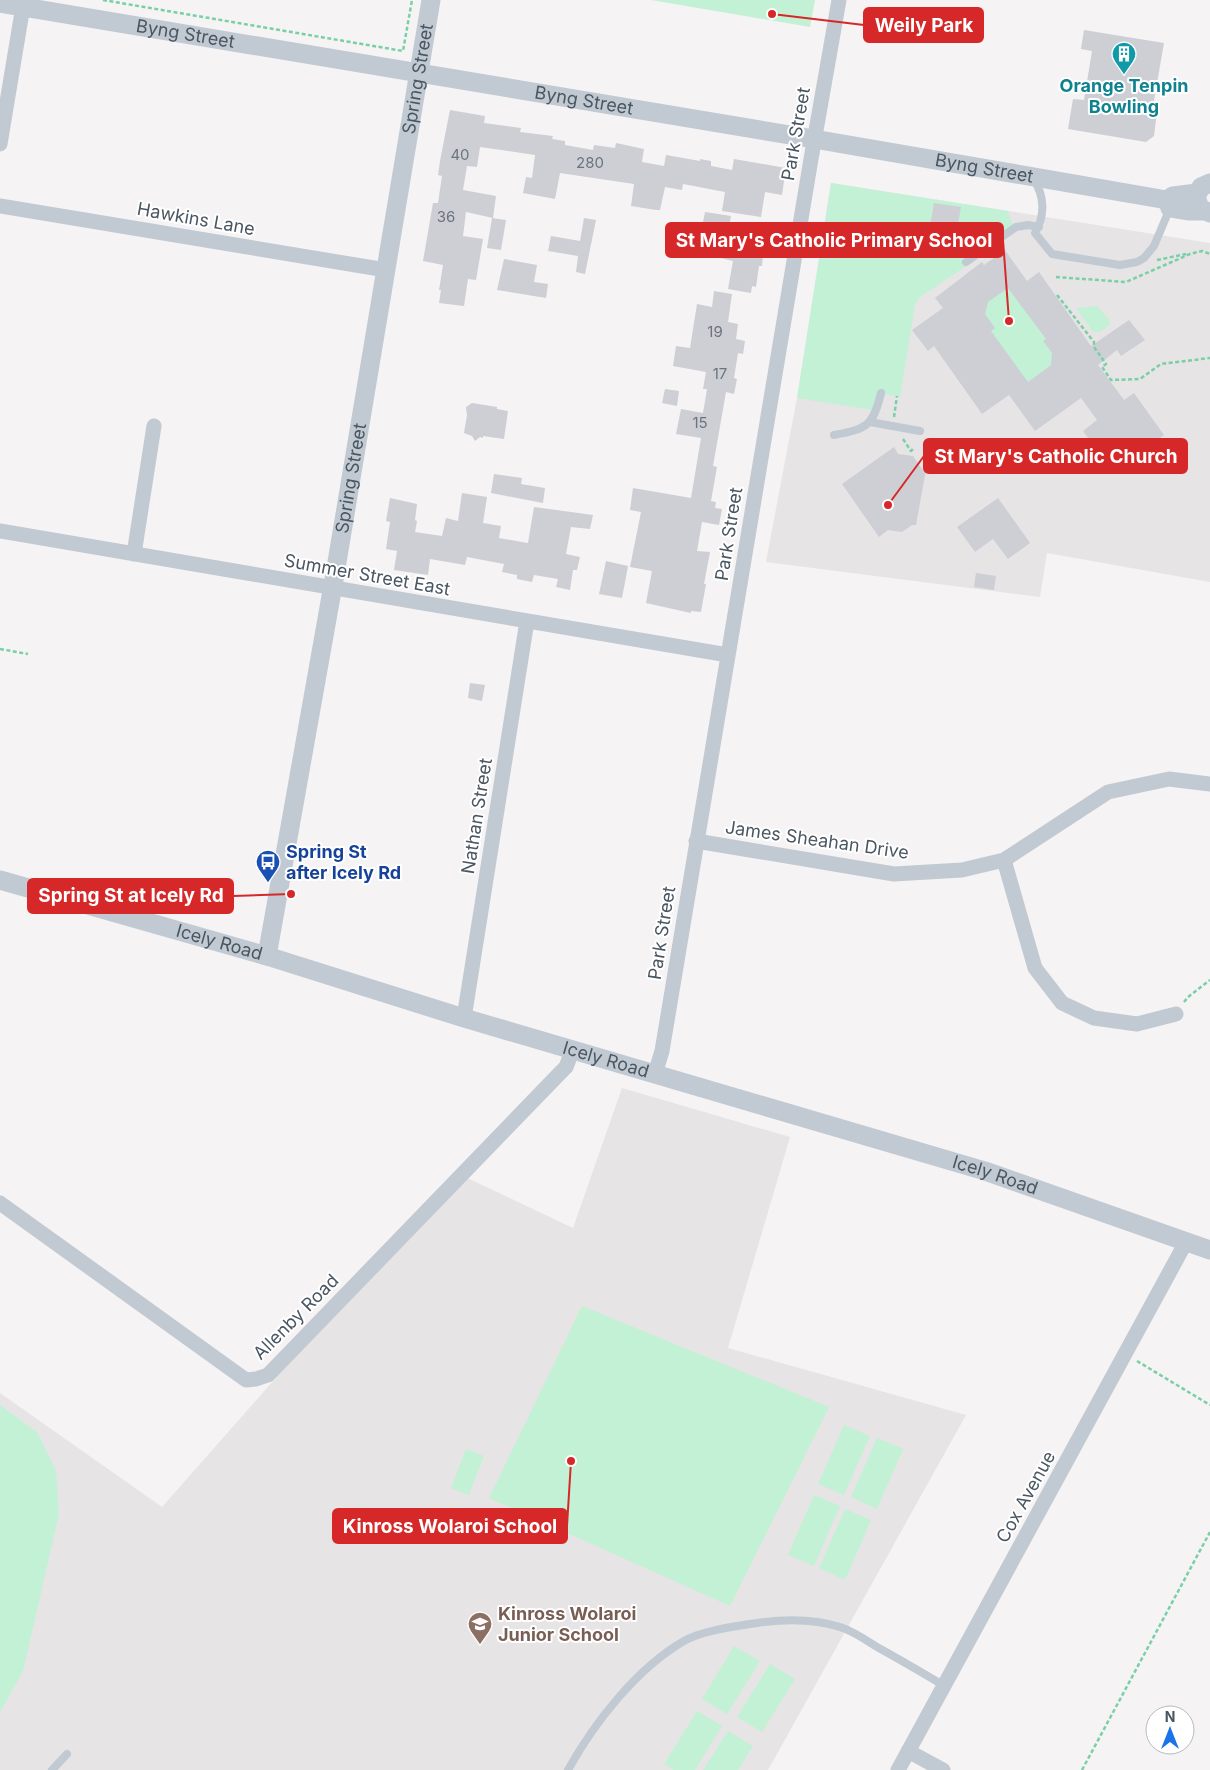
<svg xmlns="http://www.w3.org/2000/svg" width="1210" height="1770" font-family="Inter,sans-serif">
  <rect width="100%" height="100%" fill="#f5f3f3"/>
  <path fill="#e6e4e5" d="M 831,183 L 1210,243 L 1210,582 L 1047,553 L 1040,597 L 766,562 L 797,398 Z
    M 622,1088 L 790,1137 L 728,1348 L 966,1415 L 768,1770 L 0,1770 L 0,1393 L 162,1507 L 457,1173 L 573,1228 Z"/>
  <path fill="#c3f1d5" d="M 651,0 L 815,0 L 810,27 Z
    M 831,183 L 1008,211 L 1013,226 L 970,255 L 961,258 L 969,264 L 920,297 L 915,305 L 900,397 L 877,393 L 873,410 L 797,398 Z
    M 1010,285 L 1046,339 L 1044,341 L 1052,353 L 1052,358 L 1055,362 L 1028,382 L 957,325 Z
    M 1097,306 L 1109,319 L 1110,325 L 1100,332 L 1093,332 L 1076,308 Z
    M 582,1306 L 829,1407 L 730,1606 L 489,1498 Z
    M 0,1405 L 37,1432 L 56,1471 L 59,1514 L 23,1671 L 0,1712 Z
    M 844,1425 L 870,1436 L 844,1495 L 818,1484 Z
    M 877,1438 L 903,1449 L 877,1509 L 851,1497 Z
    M 466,1449 L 484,1456 L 469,1495 L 451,1488 Z
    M 814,1495 L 840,1506 L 814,1566 L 788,1555 Z
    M 845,1509 L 871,1520 L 845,1580 L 819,1568 Z
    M 734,1646 L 760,1661 L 727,1714 L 702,1699 Z
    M 770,1664 L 795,1679 L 762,1732 L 737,1717 Z
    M 697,1711 L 722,1726 L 695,1770 L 674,1770 L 664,1764 Z
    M 728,1731 L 753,1746 L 738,1770 L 703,1770 Z"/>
  <path fill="#cdcfd5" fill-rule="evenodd" d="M 1084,30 L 1164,43 L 1152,112 L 1157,112 L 1154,136 L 1146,142 L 1068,129 L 1073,99 L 1084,100 L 1092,51 L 1081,49 Z
    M 450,110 L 485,116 L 484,123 L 521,128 L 520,132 L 553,136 L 552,139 L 565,141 L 565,145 L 593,150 L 594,145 L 615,148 L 616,143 L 644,149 L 642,162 L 664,166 L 666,155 L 700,161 L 700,159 L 711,161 L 711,166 L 732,170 L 734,159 L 786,168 L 782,195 L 765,192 L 761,217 L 722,211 L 725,192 L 683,184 L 682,190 L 665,187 L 660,210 L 656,210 L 631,206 L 634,184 L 560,173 L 555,199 L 523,193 L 526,177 L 532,178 L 535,155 L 480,147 L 477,167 L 467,166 L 463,190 L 496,196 L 493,218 L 466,212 L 463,236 L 483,239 L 476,280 L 468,279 L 464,306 L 439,303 L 441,290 L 439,290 L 443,265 L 423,261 L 433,203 L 438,203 L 442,176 L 438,175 L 440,161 Z
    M 934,203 L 961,207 L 956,236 L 929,232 Z
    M 705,212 L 731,216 L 727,237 L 764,244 L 762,266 L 759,266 L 756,287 L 752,286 L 751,293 L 728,289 L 733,261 L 716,257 L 718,244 L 687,239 L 689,225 L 702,227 Z
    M 492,218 L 506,220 L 501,250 L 487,248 Z
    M 584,218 L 596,220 L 585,274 L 576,272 L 578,256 L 548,251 L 551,236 L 580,241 Z
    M 1005,250 L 1027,281 L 1039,272 L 1091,346 L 1129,320 L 1145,340 L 1121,356 L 1117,350 L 1098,365 L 1124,400 L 1134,393 L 1164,435 L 1113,472 L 1083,431 L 1097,420 L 1081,398 L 1035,431 L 1009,395 L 982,414 L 934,346 L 928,351 L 912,330 L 943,308 L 935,298 L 982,262 L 984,265 ZM 1008,288 L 1046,339 L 1043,341 L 1052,353 L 1051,365 L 1028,382 L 991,331 L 995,328 L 985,314 L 988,302 Z
    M 504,259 L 537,265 L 534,282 L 548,284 L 546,298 L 497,290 Z
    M 714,291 L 732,294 L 728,322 L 738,324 L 736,339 L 745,341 L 743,354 L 738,353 L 734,378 L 737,379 L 734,394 L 726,392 L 713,466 L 717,467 L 711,501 L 716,502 L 715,508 L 722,509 L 719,525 L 702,522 L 697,551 L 710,552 L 704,584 L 706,584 L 701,612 L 691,611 L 691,613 L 646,603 L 652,571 L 630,567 L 641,512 L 630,510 L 633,488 L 691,498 L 701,438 L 676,434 L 681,409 L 703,413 L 707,389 L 703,389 L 706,372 L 673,366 L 676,346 L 690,348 L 697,304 L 712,307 Z
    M 665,389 L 679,391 L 677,406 L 662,403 Z
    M 472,403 L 497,407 L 497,409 L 508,411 L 504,439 L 483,436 L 483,438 L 480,437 L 475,441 L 472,436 L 464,433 L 467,415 L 466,407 Z
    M 894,447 L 898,454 L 913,456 L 922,469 L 926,470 L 916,525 L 912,525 L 902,532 L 888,530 L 879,537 L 842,484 Z
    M 494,474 L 522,478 L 521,484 L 545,488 L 543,503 L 491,493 Z
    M 462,493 L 487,497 L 483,523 L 501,526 L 499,538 L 528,543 L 534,507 L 593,515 L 590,529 L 571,527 L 566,554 L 580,557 L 577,570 L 573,570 L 570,590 L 556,587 L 558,579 L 534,575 L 532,582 L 517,579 L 517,575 L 502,572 L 504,564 L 467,557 L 465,565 L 430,559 L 428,575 L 394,570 L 397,551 L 386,549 L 390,522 L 386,521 L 390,498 L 417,504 L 415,520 L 417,521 L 415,532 L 442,536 L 446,518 L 458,521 Z
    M 998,498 L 1030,543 L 1008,559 L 993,539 L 975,552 L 957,527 Z
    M 606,561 L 628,566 L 622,598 L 599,594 Z
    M 976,573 L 996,576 L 994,590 L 974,587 Z
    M 470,683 L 485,685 L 482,701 L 468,698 Z"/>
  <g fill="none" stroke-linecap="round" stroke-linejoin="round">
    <path stroke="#7ad0a6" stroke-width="2.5" stroke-dasharray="4 2.5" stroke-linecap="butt" d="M 103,0 L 403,51 L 412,0
      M 1157,260 L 1186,254
      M 1056,277 L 1126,282 L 1190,254 L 1202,251 L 1210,254
      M 1057,295 L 1094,342 L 1094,347 L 1106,364 L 1102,367 L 1111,380 L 1140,379 L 1161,364 L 1210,358
      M 894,417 L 897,396
      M 903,439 L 911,451 L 914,448
      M 0,649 L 28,654
      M 1184,1002 L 1188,997 L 1210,980
      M 1137,1361 L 1210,1405
      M 1082,1770 L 1210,1532"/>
    <path stroke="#c1cad2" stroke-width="8" d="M 1034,180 C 1045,197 1045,216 1035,233 L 1052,254 L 1120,265 L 1137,262 L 1144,258 L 1154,246 L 1170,208
      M 966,262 L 1016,227 L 1028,225 L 1039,227
      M 870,422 L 920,431
      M 834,435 C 867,429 873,426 881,393
      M 52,1770 L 67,1754
      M 568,1770 C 594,1723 637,1668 684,1641 C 701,1631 731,1627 750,1624 C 780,1619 812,1618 840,1627 C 853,1631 866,1640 877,1647 C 899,1659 921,1672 943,1685"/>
    <path stroke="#c1cad2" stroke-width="15" d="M 0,144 L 24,0
      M 0,206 L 386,270
      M 0,531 L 728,655
      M 134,554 L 154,426
      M 696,841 L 894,874 L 962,870 L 1004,860 L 1108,792 L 1169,779 L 1210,784
      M 1004,860 L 1035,968 L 1062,1003 L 1094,1018 L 1137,1024 L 1176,1014
      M 464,1018 L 527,621
      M 655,1074 L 662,1051 L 811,159 L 839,0
      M 0,1203 L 246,1380 L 256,1379 L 268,1375 L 560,1073 L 566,1067 L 573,1049
      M 908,1751 L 943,1770
      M 898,1770 L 1186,1242"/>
    <g stroke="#c1cad2" stroke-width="19">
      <path id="s1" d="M 0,3 L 814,139 L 1167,200 L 1173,196 L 1197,193"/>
      <path d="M 1210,183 L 1201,187 L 1196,197 L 1200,208 L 1210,213"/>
      <path d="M 1167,200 L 1170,208 L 1188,211 L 1203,211"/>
      <path id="s2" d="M 0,880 L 267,956 L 464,1018 L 985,1171 L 1210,1250"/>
      <path id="s3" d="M 267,956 L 335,574 L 431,0"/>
    </g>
  </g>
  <defs>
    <symbol id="building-pin" viewBox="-11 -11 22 30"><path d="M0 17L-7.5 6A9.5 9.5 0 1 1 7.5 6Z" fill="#0f9aa8" stroke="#fff"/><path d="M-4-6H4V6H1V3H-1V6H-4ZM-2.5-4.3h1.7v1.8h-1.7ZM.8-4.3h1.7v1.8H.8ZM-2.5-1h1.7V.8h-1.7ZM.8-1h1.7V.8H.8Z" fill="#fff"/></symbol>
    <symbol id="bus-pin" viewBox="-11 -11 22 30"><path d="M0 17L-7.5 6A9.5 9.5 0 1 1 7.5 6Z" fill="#1a4fb4" stroke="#fff"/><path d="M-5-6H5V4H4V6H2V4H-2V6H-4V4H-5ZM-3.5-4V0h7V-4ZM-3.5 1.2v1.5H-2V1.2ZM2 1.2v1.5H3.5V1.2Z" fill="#fff"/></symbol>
    <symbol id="school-pin" viewBox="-11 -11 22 30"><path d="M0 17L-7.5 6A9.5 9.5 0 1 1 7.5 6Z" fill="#8d6e63" stroke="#fff"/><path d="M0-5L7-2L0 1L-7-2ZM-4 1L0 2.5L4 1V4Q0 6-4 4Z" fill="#fff"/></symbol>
  </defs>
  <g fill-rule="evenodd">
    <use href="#building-pin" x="1110" y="40" width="28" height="38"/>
    <use href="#bus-pin" x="254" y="848" width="28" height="38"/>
    <use href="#school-pin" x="466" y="1610" width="28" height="38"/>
  </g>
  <g text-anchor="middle" stroke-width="4" stroke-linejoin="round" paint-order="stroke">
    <g font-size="15" fill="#6b747e">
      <text x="460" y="160">40</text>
      <text x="590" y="168">280</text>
      <text x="446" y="222">36</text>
      <text x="715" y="337">19</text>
      <text x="720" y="379">17</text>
      <text x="700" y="428">15</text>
    </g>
    <g font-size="18" fill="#4a5661" stroke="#fff">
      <text dy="6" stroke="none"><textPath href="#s1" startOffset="188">Byng Street</textPath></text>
      <text dy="6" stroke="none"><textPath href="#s3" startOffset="890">Spring Street</textPath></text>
      <text dy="6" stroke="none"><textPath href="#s1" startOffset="592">Byng Street</textPath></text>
      <text transform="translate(796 134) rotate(-80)" y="6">Park Street</text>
      <text dy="6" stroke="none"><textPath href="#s1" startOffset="998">Byng Street</textPath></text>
      <text transform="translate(196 219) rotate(10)" y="6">Hawkins Lane</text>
      <text dy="6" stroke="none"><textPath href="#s3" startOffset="485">Spring Street</textPath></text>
      <text transform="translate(729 534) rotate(-81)" y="6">Park Street</text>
      <text transform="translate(367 575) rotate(10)" y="6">Summer Street East</text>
      <text transform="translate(477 816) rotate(-81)" y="6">Nathan Street</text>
      <text transform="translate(817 840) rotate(8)" y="6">James Sheahan Drive</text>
      <text transform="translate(662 933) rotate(-81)" y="6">Park Street</text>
      <text dy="6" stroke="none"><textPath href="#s2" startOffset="228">Icely Road</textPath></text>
      <text dy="6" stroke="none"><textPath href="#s2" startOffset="632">Icely Road</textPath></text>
      <text dy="6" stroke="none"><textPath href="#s2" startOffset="1038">Icely Road</textPath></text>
      <text transform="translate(296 1317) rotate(-45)" y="6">Allenby Road</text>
      <text transform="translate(1026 1497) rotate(-61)" y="6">Cox Avenue</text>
    </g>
    <g font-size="18" font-weight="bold" fill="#0d838f" stroke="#fff">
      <text x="1124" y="92">Orange Tenpin<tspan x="1124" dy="21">Bowling</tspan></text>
    </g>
    <g font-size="18" font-weight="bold" fill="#164399" stroke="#fff" text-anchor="start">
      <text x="286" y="858">Spring St<tspan x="286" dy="21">after Icely Rd</tspan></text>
    </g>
    <g font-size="18" font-weight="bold" fill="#785e54" stroke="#fff" text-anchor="start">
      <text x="498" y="1620">Kinross Wolaroi<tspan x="498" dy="21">Junior School</tspan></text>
    </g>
  </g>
  <path fill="none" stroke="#d62828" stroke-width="2" d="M772 14L864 25M1009 321L1003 240M888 505L924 456M291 894L233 896M571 1461L567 1526"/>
  <g fill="#d62828" stroke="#fff" stroke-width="2">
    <circle cx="772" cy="14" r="5"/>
    <circle cx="1009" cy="321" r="5"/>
    <circle cx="888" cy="505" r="5"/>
    <circle cx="291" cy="894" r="5"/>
    <circle cx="571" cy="1461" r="5"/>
  </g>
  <g fill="#d62828" stroke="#d62828" stroke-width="2">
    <rect x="864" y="8" width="119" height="34" rx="5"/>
    <rect x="666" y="223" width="337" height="34" rx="5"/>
    <rect x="924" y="439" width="263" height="34" rx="5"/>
    <rect x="28" y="879" width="205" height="34" rx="5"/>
    <rect x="333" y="1509" width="234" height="34" rx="5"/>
  </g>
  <g font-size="19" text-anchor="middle" font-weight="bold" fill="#fff">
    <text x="924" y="32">Weily Park</text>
    <text x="834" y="247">St Mary's Catholic Primary School</text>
    <text x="1056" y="463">St Mary's Catholic Church</text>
    <text x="131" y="902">Spring St at Icely Rd</text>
    <text x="450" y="1533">Kinross Wolaroi School</text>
  </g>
  <g transform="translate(1170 1730)"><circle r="24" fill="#ffffff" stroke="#b7bbc0"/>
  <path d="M0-4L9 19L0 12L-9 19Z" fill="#1a73e8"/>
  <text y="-8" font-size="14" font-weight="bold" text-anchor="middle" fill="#4a5661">N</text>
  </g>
</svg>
